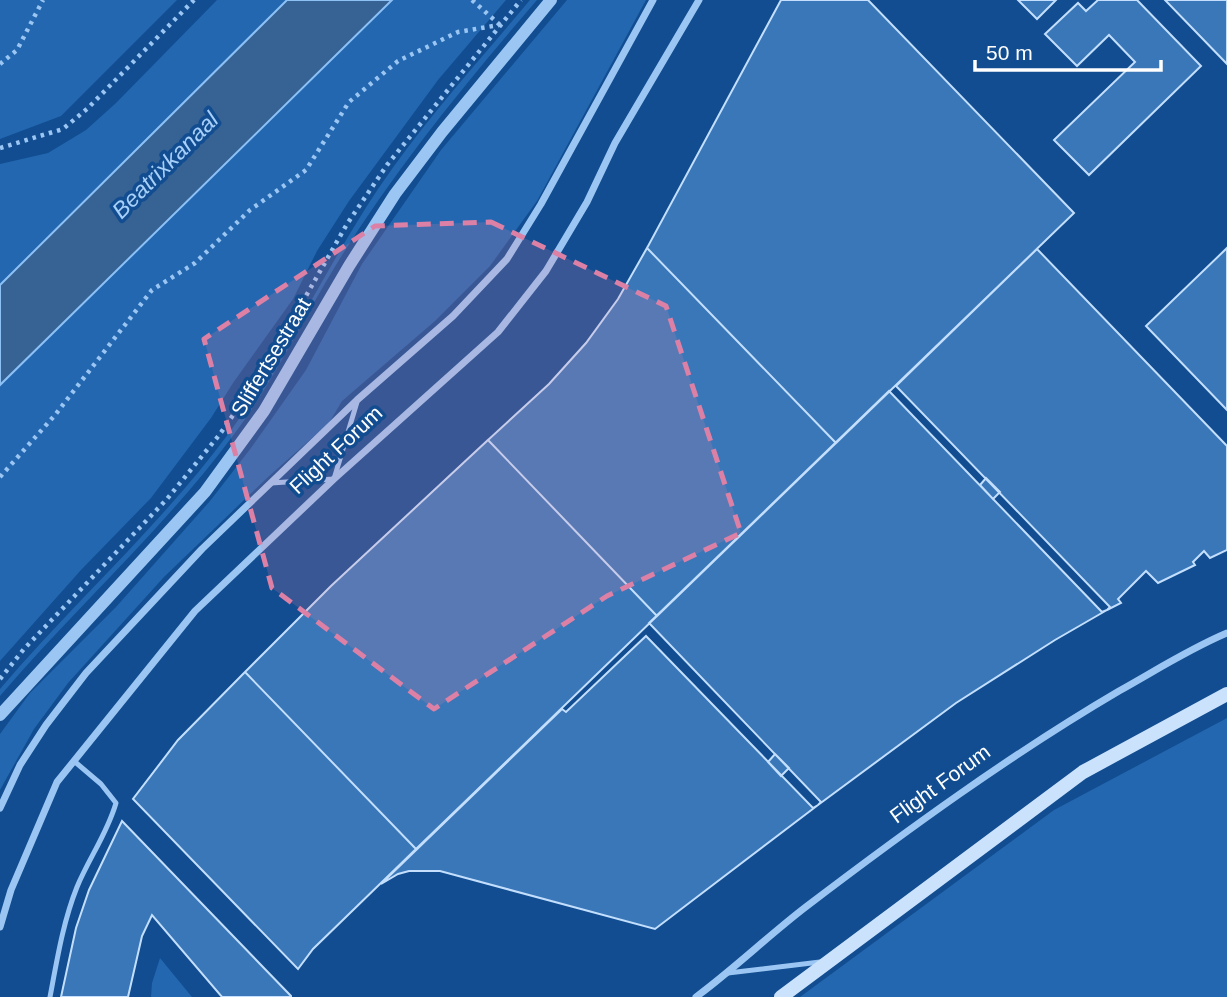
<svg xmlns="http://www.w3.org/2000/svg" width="1227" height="997" font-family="Arial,sans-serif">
  <rect width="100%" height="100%" fill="#114d90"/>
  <path fill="#2267b0" d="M 0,0 L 177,0 L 61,116 L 0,139 Z
    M 217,0 L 287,0 L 0,285 L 0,164 L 48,153 L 86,130 L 116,103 Z
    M 392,0 L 506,0 L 438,80 L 349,201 L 317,251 L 293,299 L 233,383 L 211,418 L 151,498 L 81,570 L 0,661 L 0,385 Z
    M 530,0 L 537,0 C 465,84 394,170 336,265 C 301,322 273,383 232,437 C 163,530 75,608 0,696 L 0,689 C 74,602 161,525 229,433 C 285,356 325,269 378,189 C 423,122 478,62 530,0 Z
    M 567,0 L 646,0 L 537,201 L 490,266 L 435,321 L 342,401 L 329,423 L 268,477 L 164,577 L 68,683 L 34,729 L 0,790 L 0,734 L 30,693 L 116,607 L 210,501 L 251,448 L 306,370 L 362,264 L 441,150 Z
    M 1227,718 L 1227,997 L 800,997 L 1054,810 Z
    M 160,958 L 192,997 L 151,997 L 152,983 Z"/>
  <path fill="#366294" stroke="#8dc1f6" stroke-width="2" d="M 287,0 L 392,0 L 0,385 L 0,285 Z"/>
  <path fill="#3977b9" stroke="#c3dffd" stroke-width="2" d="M 781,0 L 868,0 L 1074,213 L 836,443 L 647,248 Z
    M 1018,0 L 1056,0 L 1037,19 Z
    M 1098,0 L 1137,0 L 1201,66 L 1089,175 L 1054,140 L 1135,62 L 1109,35 L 1077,66 L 1045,34 L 1078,3 L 1086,11 Z
    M 1165,0 L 1227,0 L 1227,64 Z
    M 647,248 L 836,443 L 657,616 L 488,440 L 549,384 L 586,343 L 618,299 Z
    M 1227,248 L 1227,410 L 1146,326 Z
    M 1037,249 L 1227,446 L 1227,550 L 1210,558 L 1204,551 L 1193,562 L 1195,565 L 1158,583 L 1146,571 L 1118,599 L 1121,603 L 1107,610 L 1110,607 L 896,386 Z
    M 889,391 L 1102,612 L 1107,610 L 1055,640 L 956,703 L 818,805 L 821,802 L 649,623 Z
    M 488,440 L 657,616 L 416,849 L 245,672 L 331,586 Z
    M 986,478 L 1000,492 L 993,499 L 980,485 Z
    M 646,636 L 813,808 L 818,805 L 655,929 L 440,871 L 409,871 L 398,874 L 381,884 L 562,709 L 566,712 Z
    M 245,672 L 416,849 L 313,949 L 298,969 L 133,799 L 178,740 Z
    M 775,754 L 789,768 L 781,776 L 768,762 Z
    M 122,821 L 291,996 L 291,997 L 222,997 L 152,915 L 142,936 L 128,997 L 61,997 L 76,928 L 89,890 Z"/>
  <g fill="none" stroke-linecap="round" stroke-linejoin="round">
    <path stroke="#9bc6f3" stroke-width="4.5" stroke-dasharray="3.5 5" stroke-linecap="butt" d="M 472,0 L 500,25
      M 0,64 L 17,50 L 43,0
      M 0,148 L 63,129 L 88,108 L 194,0
      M 0,477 L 55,415 L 152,290 L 195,263 L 250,210 L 306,170 L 349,102 L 398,61 L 458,32 L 499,25
      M 0,679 L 24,649 L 167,499 L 220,434 L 262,373 L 347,224 L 387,165 L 521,0"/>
    <path stroke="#9bc6f3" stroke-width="5" d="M 271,483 L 334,479 L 357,402
      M 728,973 L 820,962
      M 50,997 C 57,960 63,922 77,887 C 89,858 107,834 116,803 L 101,784 L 74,761"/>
    <path stroke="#9bc6f3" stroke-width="7" d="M 0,808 L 20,765 L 46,725 L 86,673 L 202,549 L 357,400 L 453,316 L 507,259 L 541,204 L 653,0
      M 0,927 L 11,890 L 57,782 L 195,611 L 334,479 L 498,332 L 546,271 L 587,202 L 615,143 L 699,0
      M 696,997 C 735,968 769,935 807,906 C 907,830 1010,755 1119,691 C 1155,671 1189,649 1227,633"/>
    <path stroke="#9bc6f3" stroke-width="12" d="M 0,715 L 205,492 L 264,411 L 349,266 L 395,194 L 442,132 L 551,0"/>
    <path stroke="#cae2fc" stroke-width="14" d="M 781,997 L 1083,772 L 1227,694"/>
  </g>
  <path fill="#dd80a5" fill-opacity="0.2" stroke="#dd80a5" stroke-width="5" stroke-dasharray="14 9" stroke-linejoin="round" d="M 491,222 L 666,306 L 741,533 L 607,596 L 434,709 L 272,588 L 204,339 L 375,226 Z"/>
  <g text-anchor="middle" stroke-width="7" stroke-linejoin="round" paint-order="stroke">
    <g font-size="21" fill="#fff" stroke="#114d90">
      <text transform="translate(271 357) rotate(-59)" y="7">Sliffertsestraat</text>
      <text transform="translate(336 450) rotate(-43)" y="7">Flight Forum</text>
      <text transform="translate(940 784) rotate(-36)" y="7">Flight Forum</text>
    </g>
    <g font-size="23" font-style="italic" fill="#a7d0fa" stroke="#114d90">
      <text transform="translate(165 165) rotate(-45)" y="8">Beatrixkanaal</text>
    </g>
  </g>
  <path d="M975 60v10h186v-10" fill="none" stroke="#ffffff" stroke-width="3.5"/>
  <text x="986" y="60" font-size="21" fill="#ffffff" stroke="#114d90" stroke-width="5" paint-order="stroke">50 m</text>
</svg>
